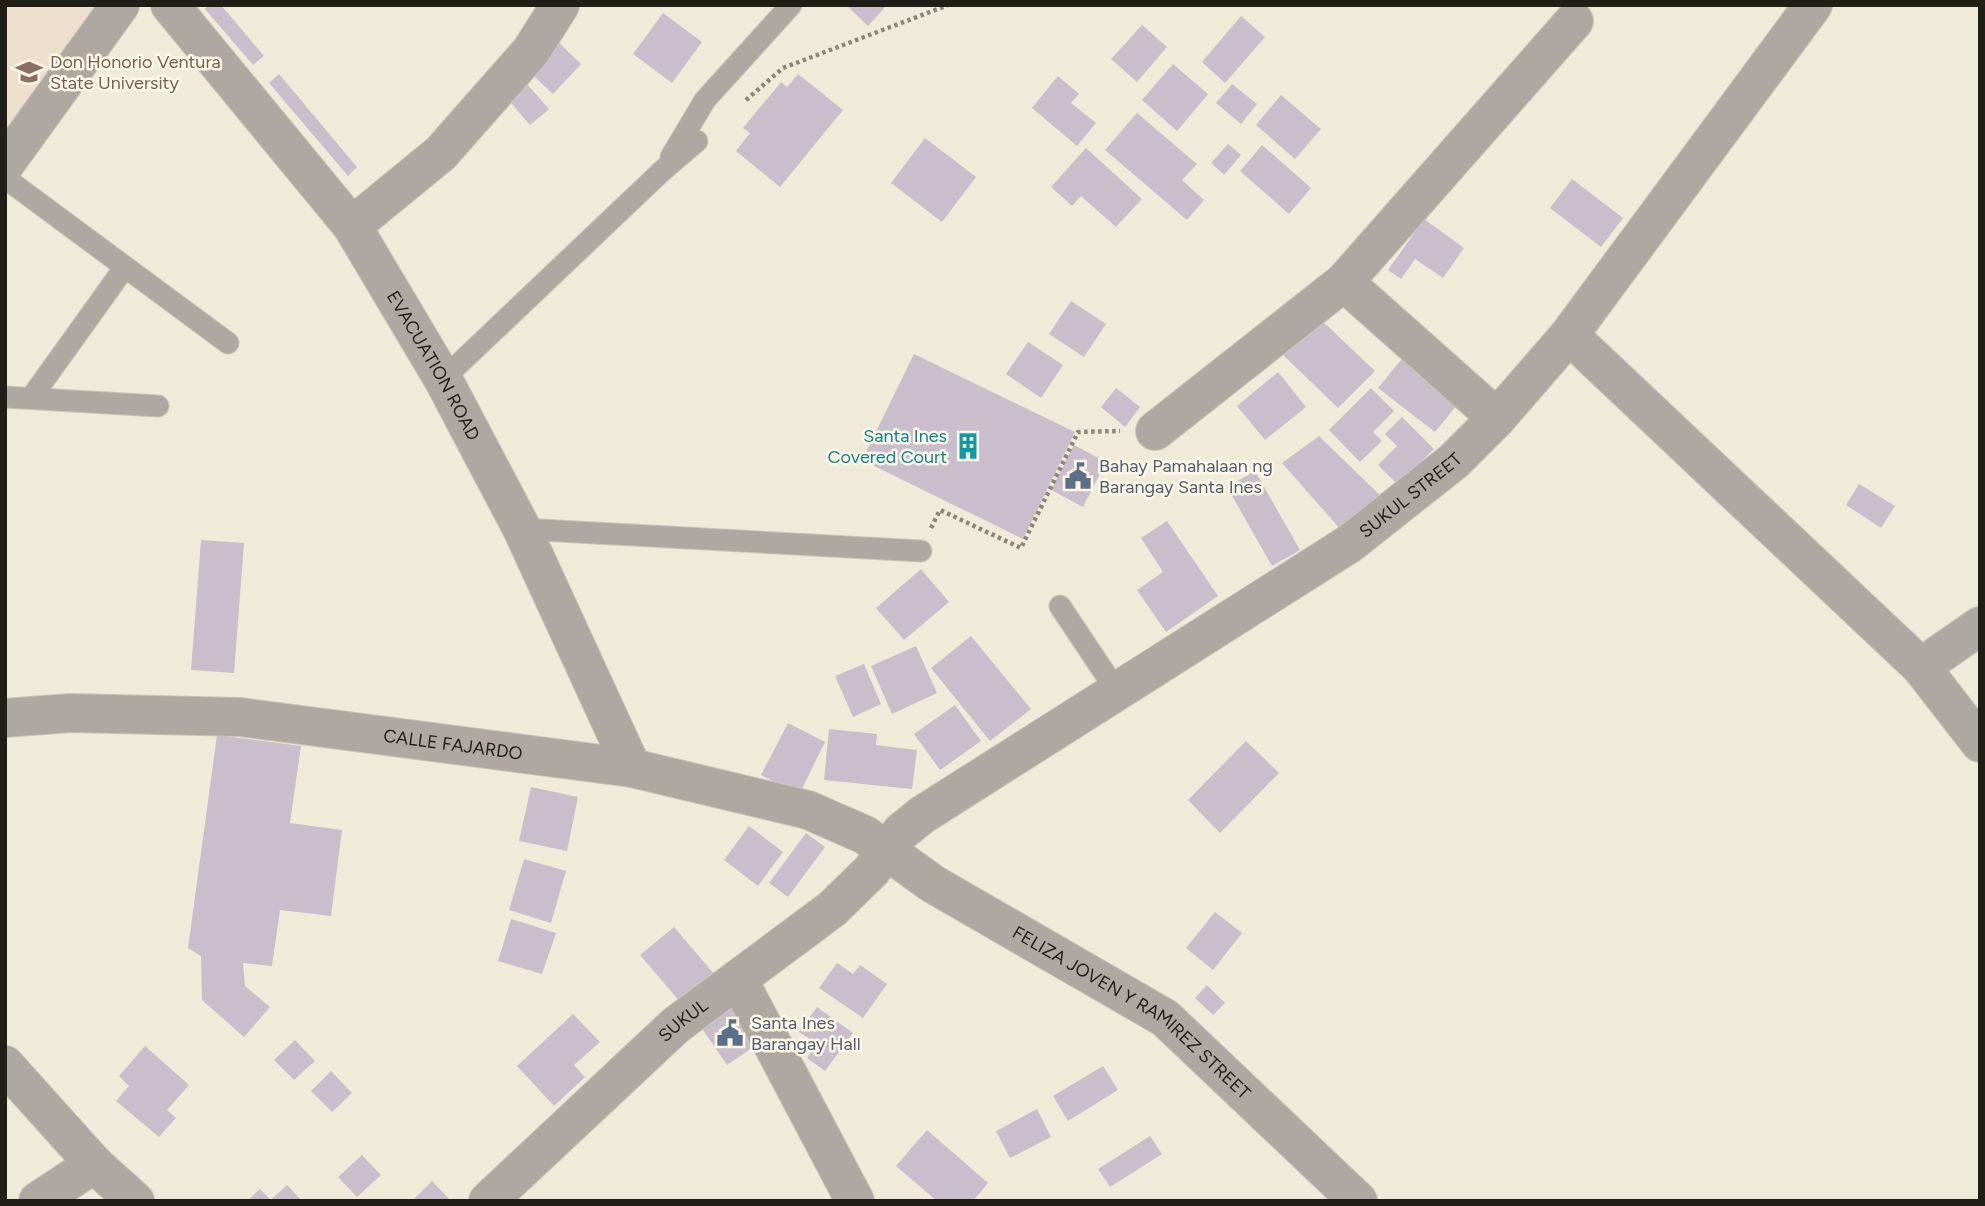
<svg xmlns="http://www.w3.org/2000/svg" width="1985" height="1206" font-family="Figtree,sans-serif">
  <rect width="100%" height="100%" fill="#f0ebd8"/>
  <path fill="#eedecc" d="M 5,5 L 102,5 L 5,138 Z"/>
  <path fill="#cabecd" d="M 209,5 L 221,5 L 264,56 L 253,65 L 205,9 Z
    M 846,5 L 887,5 L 868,26 Z
    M 663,13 L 702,42 L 672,83 L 633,54 Z
    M 1241,16 L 1265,37 L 1225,83 L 1202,62 Z
    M 1142,25 L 1167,47 L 1137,82 L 1111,59 Z
    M 553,37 L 581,64 L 553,94 L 525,68 Z
    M 1173,64 L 1208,94 L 1177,131 L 1142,100 Z
    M 279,74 L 357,167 L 348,176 L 269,83 Z
    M 798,74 L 843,110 L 780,187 L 736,151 L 750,133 L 743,128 L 781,82 L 787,87 Z
    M 1058,76 L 1079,94 L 1071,103 L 1096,123 L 1077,146 L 1032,108 Z
    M 525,82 L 549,109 L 530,125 L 507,98 Z
    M 1232,84 L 1257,104 L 1241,124 L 1216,103 Z
    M 1281,95 L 1321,129 L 1295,159 L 1256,125 Z
    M 1137,113 L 1197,164 L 1182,180 L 1204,200 L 1187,220 L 1105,150 Z
    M 925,138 L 976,177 L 942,222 L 891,183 Z
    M 1228,144 L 1241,155 L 1224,175 L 1211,163 Z
    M 1262,145 L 1311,188 L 1289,214 L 1240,171 Z
    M 1086,148 L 1142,199 L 1116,227 L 1081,196 L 1072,206 L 1051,187 Z
    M 1572,179 L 1623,218 L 1601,247 L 1550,208 Z
    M 1424,219 L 1464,248 L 1443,278 L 1415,259 L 1401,279 L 1388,270 Z
    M 1071,301 L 1106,324 L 1084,357 L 1049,334 Z
    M 1318,317 L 1375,371 L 1338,408 L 1282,354 Z
    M 1028,342 L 1063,365 L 1041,398 L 1006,374 Z
    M 914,354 L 1075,432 L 1023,539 L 862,460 Z
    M 1405,355 L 1462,399 L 1435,432 L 1378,388 Z
    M 1278,372 L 1306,407 L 1265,440 L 1237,406 Z
    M 1116,388 L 1140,407 L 1125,427 L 1101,407 Z
    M 1371,388 L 1394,411 L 1373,432 L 1382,441 L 1360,462 L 1329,430 Z
    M 1402,417 L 1434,449 L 1398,485 L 1378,465 L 1397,446 L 1385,434 Z
    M 1319,436 L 1389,504 L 1349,539 L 1282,463 Z
    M 1074,445 L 1106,462 L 1083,507 L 1051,490 Z
    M 1255,471 L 1300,550 L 1272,566 L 1227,487 Z
    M 1859,484 L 1895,506 L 1881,528 L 1846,505 Z
    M 1167,521 L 1218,596 L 1166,632 L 1137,590 L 1163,572 L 1141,538 Z
    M 201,540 L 244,543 L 234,673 L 191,670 Z
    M 921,569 L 949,602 L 904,640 L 876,608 Z
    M 971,636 L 1031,709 L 990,741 L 931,668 Z
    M 916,646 L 937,693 L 892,714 L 871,666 Z
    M 864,664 L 881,704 L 853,717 L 835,676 Z
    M 955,705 L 981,741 L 940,770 L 914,734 Z
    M 788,723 L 825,742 L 799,795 L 761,775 Z
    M 829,729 L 877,734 L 876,745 L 917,750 L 912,789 L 824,780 Z
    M 217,735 L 301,746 L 290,823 L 342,830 L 331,916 L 280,910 L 272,966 L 243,963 L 245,986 L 270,1007 L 244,1037 L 202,1000 L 201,956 L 188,948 Z
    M 1246,741 L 1279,773 L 1220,833 L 1188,800 Z
    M 531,787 L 578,797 L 567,851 L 519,841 Z
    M 749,826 L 783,852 L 758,886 L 724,860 Z
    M 806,833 L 825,847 L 788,897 L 769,883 Z
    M 524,859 L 566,871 L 551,923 L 509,910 Z
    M 1215,912 L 1242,933 L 1213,970 L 1186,948 Z
    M 511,919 L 556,933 L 542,974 L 498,961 Z
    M 674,927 L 715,975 L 681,1003 L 640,955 Z
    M 837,963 L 853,974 L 860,965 L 887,984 L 863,1018 L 819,988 Z
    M 1207,985 L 1225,1003 L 1213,1015 L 1195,998 Z
    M 733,1001 L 761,1042 L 727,1065 L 699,1024 Z
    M 817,1007 L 853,1033 L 825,1071 L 807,1058 L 817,1044 L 799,1032 Z
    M 573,1014 L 600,1042 L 574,1065 L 585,1077 L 554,1106 L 517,1066 Z
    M 295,1040 L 315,1061 L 294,1080 L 274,1060 Z
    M 145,1046 L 189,1085 L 167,1110 L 176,1118 L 159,1137 L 116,1101 L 129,1086 L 119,1076 Z
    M 1103,1066 L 1118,1090 L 1068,1121 L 1053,1096 Z
    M 331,1071 L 352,1093 L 332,1112 L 311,1091 Z
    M 1037,1109 L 1051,1137 L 1010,1158 L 996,1131 Z
    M 927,1130 L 988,1183 L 973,1201 L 937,1201 L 896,1166 Z
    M 1150,1136 L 1162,1154 L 1110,1187 L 1098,1169 Z
    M 362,1155 L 381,1175 L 357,1197 L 338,1177 Z
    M 432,1181 L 451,1201 L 412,1201 Z
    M 287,1185 L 302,1201 L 247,1201 L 260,1189 L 271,1200 Z"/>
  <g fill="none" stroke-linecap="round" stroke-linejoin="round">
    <defs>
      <path id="service" d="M 671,157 L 705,100 L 791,5
        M 5,178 L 228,343
        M 443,379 L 662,171 L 697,141
        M 5,397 L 158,406
        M 31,398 L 125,267
        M 522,529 L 921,551
        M 1060,606 L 1118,693"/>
      <g id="minor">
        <path id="s1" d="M 170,5 L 352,226 L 443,379 L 522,529 L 632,768"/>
        <path d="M 5,164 L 120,5"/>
        <path d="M 352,226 L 441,153 L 531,51 L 560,5"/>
        <path d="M 1344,282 L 1497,418"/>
        <path d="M 1569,335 L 1921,667 L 1980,743"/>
        <path d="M 1155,431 L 1344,282 L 1574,21"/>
        <path d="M 1921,667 L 1980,626"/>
        <path id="s2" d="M 5,718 L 70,713 L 240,717 L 632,768 L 808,810 L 865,835 L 933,884 L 1165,1018 L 1358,1201"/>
        <path d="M 738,979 L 855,1201"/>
        <path d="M 5,1065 L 94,1164 L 135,1201"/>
        <path d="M 38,1201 L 94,1164"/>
      </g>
      <g id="tertiary">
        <path id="s3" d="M 488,1201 L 676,1025 L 832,909 L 871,871 L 901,832 L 922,815 L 1349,544 L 1454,461 L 1497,418 L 1569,335 L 1813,5"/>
      </g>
    </defs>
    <use href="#service" stroke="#cac6b5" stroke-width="23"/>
    <use href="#minor" stroke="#cac6b5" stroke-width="40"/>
    <use href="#tertiary" stroke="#cac6b5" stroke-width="40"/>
    <path stroke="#8a877a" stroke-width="4.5" stroke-dasharray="3.5 3.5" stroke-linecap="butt" d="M 746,100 L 783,68 L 948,5
      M 931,528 L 940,510 L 1021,548 L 1078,432 L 1120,431"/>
    <use href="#service" stroke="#aea7a2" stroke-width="21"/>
    <use href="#minor" stroke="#aea7a2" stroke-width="38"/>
    <use href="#tertiary" stroke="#aea7a2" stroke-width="38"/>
  </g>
  <defs>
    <symbol id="university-bare" viewBox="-9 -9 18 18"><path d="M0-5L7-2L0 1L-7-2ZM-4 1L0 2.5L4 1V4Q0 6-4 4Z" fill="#8d6e63" stroke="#fdf8e5" stroke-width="2.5" paint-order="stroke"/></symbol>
    <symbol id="building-bare" viewBox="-9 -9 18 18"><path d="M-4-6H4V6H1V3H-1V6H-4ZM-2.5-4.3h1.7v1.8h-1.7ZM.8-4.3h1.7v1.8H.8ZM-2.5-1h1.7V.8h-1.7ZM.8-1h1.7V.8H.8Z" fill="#0f9aa8" stroke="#fdf8e5" stroke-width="2.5" paint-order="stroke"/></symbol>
    <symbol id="civic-bare" viewBox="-9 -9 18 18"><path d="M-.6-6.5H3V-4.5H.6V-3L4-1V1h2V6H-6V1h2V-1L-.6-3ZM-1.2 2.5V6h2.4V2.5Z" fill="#5c6f8a" stroke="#fdf8e5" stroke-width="2.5" paint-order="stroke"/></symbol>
  </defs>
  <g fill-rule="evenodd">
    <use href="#university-bare" x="10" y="53" width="38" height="38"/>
    <use href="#building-bare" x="949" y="427" width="38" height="38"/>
    <use href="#civic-bare" x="1059" y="457" width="38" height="38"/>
    <use href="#civic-bare" x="711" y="1014" width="38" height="38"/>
  </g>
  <g text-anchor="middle" stroke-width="5" stroke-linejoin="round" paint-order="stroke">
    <g font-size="18" fill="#785e54" stroke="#fdf8e5" text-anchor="start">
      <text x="50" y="68">Don Honorio Ventura<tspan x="50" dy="21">State University</tspan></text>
    </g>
    <g font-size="18" fill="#1f1e17" stroke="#fdf8e5">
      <text dy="6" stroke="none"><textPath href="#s1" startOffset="448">EVACUATION ROAD</textPath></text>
      <text dy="6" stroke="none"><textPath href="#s3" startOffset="1167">SUKUL STREET</textPath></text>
      <text dy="6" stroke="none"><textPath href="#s2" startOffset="450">CALLE FAJARDO</textPath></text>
      <text dy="6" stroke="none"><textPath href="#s2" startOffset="1195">FELIZA JOVEN Y RAMIREZ STREET</textPath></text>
      <text dy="6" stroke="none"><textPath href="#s3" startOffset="266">SUKUL</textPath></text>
    </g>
    <g font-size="18" fill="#0d838f" stroke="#fdf8e5" text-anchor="end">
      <text x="947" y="442">Santa Ines<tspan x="947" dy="21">Covered Court</tspan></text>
    </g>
    <g font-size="18" fill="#4e5e75" stroke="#fdf8e5" text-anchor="start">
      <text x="1099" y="472">Bahay Pamahalaan ng<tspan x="1099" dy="21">Barangay Santa Ines</tspan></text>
      <text x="751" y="1029">Santa Ines<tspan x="751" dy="21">Barangay Hall</tspan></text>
    </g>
  </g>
  <rect width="1985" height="1206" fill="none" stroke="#1f1e17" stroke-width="14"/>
</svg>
